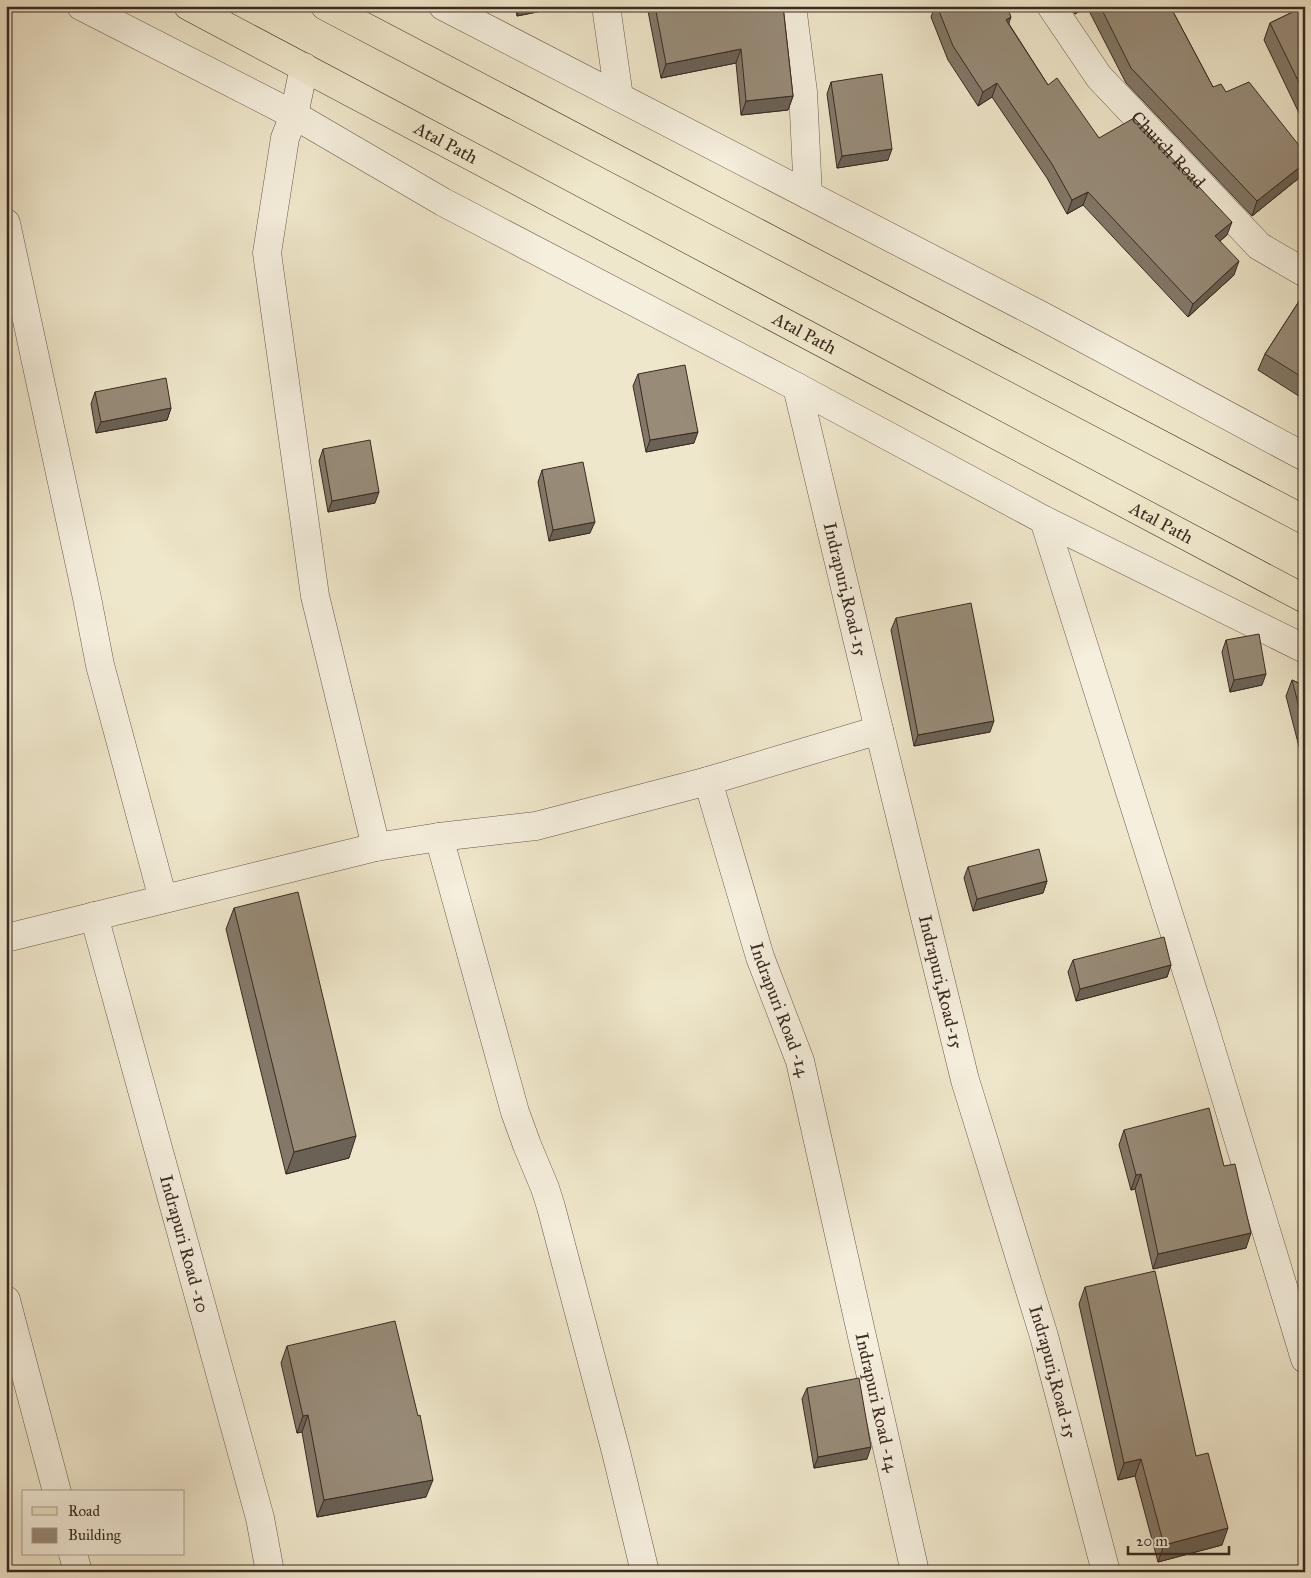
<svg xmlns="http://www.w3.org/2000/svg" width="1311" height="1578" font-family="'IM FELL Great Primer',serif">
  <rect width="100%" height="100%" fill="#efe7cb"/>
  <filter id="stains"><feTurbulence type="fractalNoise" baseFrequency=".004" numOctaves="4"/><feColorMatrix values="0 0 0 0 .2 0 0 0 0 .09 0 0 0 0 .02 0 0 0 .5 -.17"/></filter>
  <radialGradient id="worn" r=".72"><stop offset=".6" stop-color="#630" stop-opacity="0"/><stop offset="1" stop-color="#630" stop-opacity=".3"/></radialGradient>
  <g fill="none" stroke-linecap="round" stroke-linejoin="round">
    <defs>
      <g id="minor">
        <path d="M 606,6 L 619,97"/>
        <path d="M 792,6 L 803,92 L 808,195"/>
        <path id="s1" d="M 1051,6 L 1099,77 L 1259,246 L 1305,273"/>
        <path d="M 304,67 L 294,115 L 285,138 L 267,253 L 315,596 L 376,847"/>
        <path d="M 6,223 L 87,598 L 100,665 L 163,899"/>
        <path id="s2" d="M 797,387 L 879,730 L 965,1080 L 1044,1336 L 1106,1572"/>
        <path d="M 1044,520 L 1204,1026 L 1305,1359"/>
        <path d="M 708,781 L 879,730"/>
        <path d="M 439,837 L 515,1112 L 527,1145 L 545,1188 L 551,1207 L 616,1452 L 645,1572"/>
        <path id="s3" d="M 94,916 L 260,1518 L 270,1572"/>
        <path id="s4" d="M 6,938 L 376,847 L 439,837 L 536,826 L 708,781 L 760,957 L 800,1061 L 915,1572"/>
        <path d="M 6,1300 L 57,1492"/>
        <path d="M 73,1554 L 78,1572"/>
      </g>
      <path id="tertiary" d="M 81,6 L 294,115 L 443,202 L 797,387 L 1044,520 L 1305,649
        M 443,6 L 1042,316 L 1305,457"/>
      <g id="primary">
        <path id="s5" d="M 188,6 L 1305,599"/>
        <path d="M 325,6 L 1305,520"/>
      </g>
    </defs>
    <use href="#minor" stroke="#67584c" stroke-width="29"/>
    <use href="#tertiary" stroke="#67584c" stroke-width="29"/>
    <use href="#primary" stroke="#3a2921" stroke-width="29"/>
    <use href="#minor" stroke="#f5efdd" stroke-width="28"/>
    <use href="#tertiary" stroke="#f5efdd" stroke-width="28"/>
    <use href="#primary" stroke="#efe7cb" stroke-width="28"/>
  </g>
  <path fill="#837868" stroke="#3a2921" d="M 515,6 L 567,6 L 517,16 Z
    M 647,6 L 783,6 L 793,96 L 788,110 L 741,115 L 736,63 L 661,78 Z
    M 935,6 L 1007,6 L 1009,24 L 1048,85 L 1099,138 L 1227,235 L 1220,241 L 1234,275 L 1188,317 L 1083,205 L 1067,214 L 1047,178 L 992,97 L 978,106 L 948,60 L 931,17 Z
    M 1070,6 L 1170,6 L 1213,87 L 1226,92 L 1305,153 L 1305,172 L 1304,174 L 1252,216 L 1126,83 L 1087,7 L 1075,14 Z
    M 1305,6 L 1305,110 L 1299,113 L 1264,40 L 1270,23 Z
    M 831,82 L 888,160 L 837,168 L 827,94 Z
    M 1305,292 L 1305,400 L 1258,370 L 1265,354 Z
    M 638,374 L 694,443 L 646,452 L 633,386 Z
    M 95,392 L 171,408 L 167,420 L 96,433 L 91,404 Z
    M 323,449 L 375,503 L 328,512 L 319,461 Z
    M 542,470 L 590,533 L 549,541 L 538,482 Z
    M 896,618 L 990,732 L 914,746 L 891,630 Z
    M 1226,640 L 1262,685 L 1230,692 L 1222,652 Z
    M 1292,680 L 1305,686 L 1305,770 L 1286,696 Z
    M 968,867 L 1047,881 L 1043,893 L 973,911 L 964,878 Z
    M 234,908 L 349,1158 L 286,1174 L 226,929 Z
    M 1073,960 L 1171,965 L 1167,977 L 1076,1001 L 1068,972 Z
    M 1124,1130 L 1224,1166 L 1246,1248 L 1153,1269 L 1135,1189 L 1131,1190 L 1119,1145 Z
    M 1085,1287 L 1196,1456 L 1222,1545 L 1158,1562 L 1135,1476 L 1118,1480 L 1079,1304 Z
    M 287,1346 L 426,1497 L 317,1517 L 302,1432 L 297,1433 L 281,1363 Z
    M 807,1388 L 867,1459 L 814,1468 L 802,1399 Z"/>
  <path fill="#6a6255" stroke="#3a2921" d="M 520,6 L 567,6 L 517,16 Z
    M 810,6 L 825,6 L 808,10 Z
    M 1078,6 L 1088,6 L 1075,14 Z
    M 1011,17 L 1006,31 L 1006,20 Z
    M 741,49 L 736,63 L 661,78 L 666,64 Z
    M 997,83 L 992,97 L 978,106 L 983,92 Z
    M 793,96 L 788,110 L 741,115 L 746,101 Z
    M 1305,98 L 1305,110 L 1299,113 Z
    M 892,149 L 888,160 L 837,168 L 842,156 Z
    M 1305,163 L 1304,174 L 1252,216 L 1257,201 Z
    M 1088,192 L 1083,205 L 1067,214 L 1072,200 Z
    M 1232,222 L 1227,235 L 1210,249 L 1215,236 Z
    M 1239,261 L 1234,275 L 1188,317 L 1193,304 Z
    M 171,408 L 167,420 L 96,433 L 101,422 Z
    M 698,432 L 694,443 L 646,452 L 650,440 Z
    M 379,492 L 375,503 L 328,512 L 332,501 Z
    M 595,522 L 590,533 L 549,541 L 553,530 Z
    M 1266,674 L 1262,685 L 1230,692 L 1234,680 Z
    M 994,721 L 990,732 L 914,746 L 918,735 Z
    M 1047,881 L 1043,893 L 973,911 L 977,899 Z
    M 1171,965 L 1167,977 L 1076,1001 L 1080,989 Z
    M 356,1136 L 349,1158 L 286,1174 L 294,1152 Z
    M 1141,1174 L 1135,1189 L 1131,1190 L 1136,1175 Z
    M 1251,1233 L 1246,1248 L 1153,1269 L 1158,1254 Z
    M 308,1415 L 302,1432 L 297,1433 L 303,1416 Z
    M 871,1447 L 867,1459 L 814,1468 L 818,1457 Z
    M 1141,1459 L 1135,1476 L 1118,1480 L 1124,1463 Z
    M 433,1480 L 426,1497 L 317,1517 L 324,1500 Z
    M 1228,1528 L 1222,1545 L 1158,1562 L 1164,1545 Z"/>
  <path fill="#988c79" stroke="#3a2921" d="M 655,6 L 783,6 L 793,96 L 746,101 L 741,49 L 666,64 Z
    M 937,6 L 1007,6 L 1011,17 L 1006,20 L 1048,85 L 1057,78 L 1099,138 L 1134,118 L 1232,222 L 1215,236 L 1239,261 L 1193,304 L 1088,192 L 1072,200 L 1052,164 L 997,83 L 983,92 L 953,46 Z
    M 1100,6 L 1170,6 L 1213,87 L 1221,84 L 1226,92 L 1249,82 L 1305,153 L 1305,163 L 1257,201 L 1131,68 Z
    M 1305,6 L 1305,95 L 1270,23 Z
    M 882,74 L 892,149 L 842,156 L 831,82 Z
    M 1305,292 L 1305,379 L 1265,354 Z
    M 685,365 L 698,432 L 650,440 L 638,374 Z
    M 166,378 L 171,408 L 101,422 L 95,392 Z
    M 370,440 L 379,492 L 332,501 L 323,449 Z
    M 583,462 L 595,522 L 553,530 L 542,470 Z
    M 971,603 L 994,721 L 918,735 L 896,618 Z
    M 1259,634 L 1266,674 L 1234,680 L 1226,640 Z
    M 1292,680 L 1305,686 L 1305,730 Z
    M 1039,849 L 1047,881 L 977,899 L 968,867 Z
    M 298,892 L 356,1136 L 294,1152 L 234,908 Z
    M 1164,937 L 1171,965 L 1080,989 L 1073,960 Z
    M 1209,1108 L 1224,1166 L 1235,1164 L 1251,1233 L 1158,1254 L 1141,1174 L 1136,1175 L 1124,1130 Z
    M 1155,1271 L 1196,1456 L 1208,1453 L 1228,1528 L 1164,1545 L 1141,1459 L 1124,1463 L 1085,1287 Z
    M 395,1321 L 418,1416 L 420,1415 L 433,1480 L 324,1500 L 308,1415 L 303,1416 L 287,1346 Z
    M 859,1378 L 871,1447 L 818,1457 L 807,1388 Z"/>
  <g text-anchor="middle" stroke-width="4" stroke-linejoin="round" paint-order="stroke">
    <g font-size="18" fill="#3a2921" stroke="#f5efdd">
      <text dy="6" stroke="none"><textPath href="#s5" startOffset="292">Atal Path</textPath></text>
      <text dy="6" stroke="none"><textPath href="#s1" startOffset="186">Church Road</textPath></text>
      <text dy="6" stroke="none"><textPath href="#s5" startOffset="698">Atal Path</textPath></text>
      <text dy="6" stroke="none"><textPath href="#s5" startOffset="1102">Atal Path</textPath></text>
      <text dy="6" stroke="none"><textPath href="#s2" startOffset="208">Indrapuri,Road-15</textPath></text>
      <text dy="6" stroke="none"><textPath href="#s2" startOffset="612">Indrapuri,Road-15</textPath></text>
      <text dy="6" stroke="none"><textPath href="#s4" startOffset="960">Indrapuri Road -14</textPath></text>
      <text dy="6" stroke="none"><textPath href="#s3" startOffset="340">Indrapuri Road -10</textPath></text>
      <text dy="6" stroke="none"><textPath href="#s2" startOffset="1018">Indrapuri,Road-15</textPath></text>
      <text dy="6" stroke="none"><textPath href="#s4" startOffset="1365">Indrapuri Road -14</textPath></text>
    </g>
  </g>
  <rect width="1311" height="1578" fill="none" stroke="#efe7cb" stroke-width="25"/>
  <rect x="8" y="8" width="1296" height="1563" fill="none" stroke="#3a2921" stroke-width="2.5"/>
  <rect x="12" y="12" width="1286" height="1553" fill="none" stroke="#3a2921"/>
  <rect x="22" y="1490" width="162" height="65" fill="#f5efdd" stroke="#aaa092"/>
  <rect x="32" y="1507" width="25" height="8" fill="#efe7cb" stroke="#aaa092"/>
  <text x="68" y="1516" font-size="15" fill="#3a2921">Road</text>
  <rect x="32" y="1528" width="25" height="15" fill="#988c79" stroke="#aaa092"/>
  <text x="68" y="1540" font-size="15" fill="#3a2921">Building</text>
  <path d="M1128 1546v8h101v-8" fill="none" stroke="#3a2921" stroke-width="2.5"/>
  <text x="1136" y="1546" font-size="15" fill="#3a2921" stroke="#f5efdd" stroke-width="4" paint-order="stroke">20 m</text>
  <rect width="100%" height="100%" filter="url(#stains)"/>
  <rect width="100%" height="100%" fill="url(#worn)"/>
</svg>
